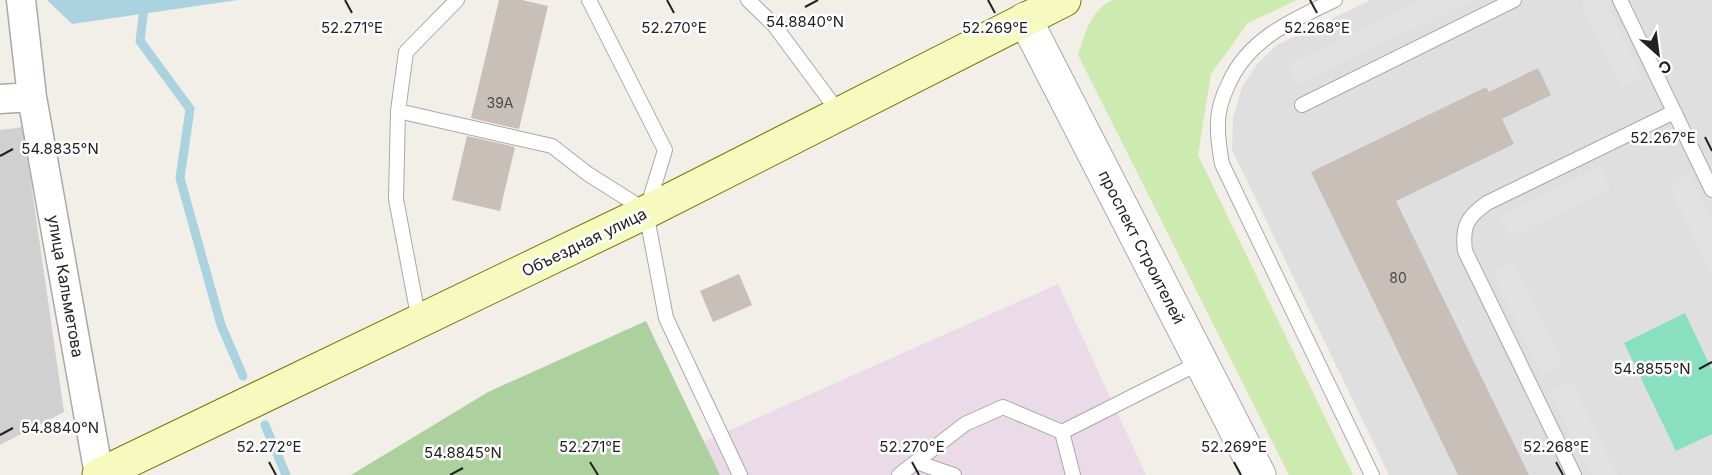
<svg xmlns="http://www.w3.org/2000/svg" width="1712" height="475" font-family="Inter,sans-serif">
  <rect width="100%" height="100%" fill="#f2efe9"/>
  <path fill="#e0dfdf" d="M 1371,0 L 1712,0 L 1712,475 L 1389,475 L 1232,150 L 1233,117 L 1242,87 L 1259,62 L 1277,45 Z"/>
  <path fill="#ebdbe8" d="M 1058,284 L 1146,475 L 629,475 Z"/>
  <path fill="#d0d0d0" d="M 23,127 L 64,412 L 0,445 L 0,130 Z"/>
  <path fill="#cdebb0" d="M 1112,0 L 1297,0 L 1248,23 L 1211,74 L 1198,155 L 1353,475 L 1289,475 L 1078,55 C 1085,34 1090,11 1112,0 Z"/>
  <path fill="#add19e" d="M 646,321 L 720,475 L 351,475 L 488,392 Z"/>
  <path fill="#88e0be" d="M 1685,313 L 1712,370 L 1712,434 L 1676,451 L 1624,343 Z"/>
  <path fill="#e2e2e2" d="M 1420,0 L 1473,0 L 1298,85 L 1288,64 Z
    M 1592,0 L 1605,0 L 1642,77 L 1621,87 L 1582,5 Z
    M 1600,167 L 1610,188 L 1510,237 L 1500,216 Z
    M 1690,175 L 1712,221 L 1712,274 L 1669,185 Z
    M 1513,261 L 1563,364 L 1542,374 L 1492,271 Z
    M 1571,381 L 1617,475 L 1591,475 L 1550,391 Z"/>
  <path fill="#aad3df" d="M 47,0 L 238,0 L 72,24 Z"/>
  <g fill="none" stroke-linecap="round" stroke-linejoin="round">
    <path stroke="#aad3df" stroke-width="9" d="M 145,0 L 140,41 L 190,109 L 180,178 L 221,325 L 243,376
      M 265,425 L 286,475"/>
  </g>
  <path fill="#c7bfb8" d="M 499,0 L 522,0 L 548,6 L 519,129 L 471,118 Z
    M 1538,68 L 1551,95 L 1502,119 L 1514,144 L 1396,201 L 1529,475 L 1458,475 L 1311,172 L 1486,87 L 1489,92 Z
    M 467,136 L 515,147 L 500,211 L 452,200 Z
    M 739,274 L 752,305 L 713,322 L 700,291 Z"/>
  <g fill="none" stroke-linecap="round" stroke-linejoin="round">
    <defs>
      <path id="service" d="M 589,0 L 665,150 L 646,212 L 666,318 L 740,475
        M 748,0 L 774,25 L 840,114
        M 1335,0 C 1293,20 1249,38 1229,83 C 1223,95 1218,109 1218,123 C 1217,136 1220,151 1222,164 L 1372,475
        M 1620,0 L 1712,190
        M 1302,105 L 1514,0
        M 398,111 L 552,146 L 588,174 L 645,210
        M 419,321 L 396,199 L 398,111 L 406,52 L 457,0
        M 916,462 L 954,475
        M 899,475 L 965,424 L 1003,407 L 1062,432
        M 1073,475 L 1062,432 L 1201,362
        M 1574,475 L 1465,251 C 1462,226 1467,217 1487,203 L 1674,112"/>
      <path id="minor" d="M 21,0 L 32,97 L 99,475
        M 0,99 L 32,97"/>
      <path id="tertiary" d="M 1025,19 L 1259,475"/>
      <path id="secondary" d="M 99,475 L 646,212 L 1064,0"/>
    </defs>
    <use href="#service" stroke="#a9a9a9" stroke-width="16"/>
    <use href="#minor" stroke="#a9a9a9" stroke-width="31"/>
    <use href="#tertiary" stroke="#a9a9a9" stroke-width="35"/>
    <use href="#secondary" stroke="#707d05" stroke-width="35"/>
    <use href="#service" stroke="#fff" stroke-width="14"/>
    <use href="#minor" stroke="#fff" stroke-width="28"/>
    <use href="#tertiary" stroke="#fff" stroke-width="33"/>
    <use href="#secondary" stroke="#f7fabf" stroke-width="33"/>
  </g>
  <path fill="none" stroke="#222" stroke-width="2" d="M 345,0 L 352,13M 667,0 L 674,13M 988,0 L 995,13M 1310,0 L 1317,13M 805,7 L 818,0M 1705,137 L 1712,151M 0,156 L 13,149M 1699,369 L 1712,362M 0,435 L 13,428M 269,462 L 276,475M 590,462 L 598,475M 912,462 L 919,475M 1234,462 L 1241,475M 1556,462 L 1563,475M 450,475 L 463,468"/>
  <g text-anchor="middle" stroke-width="5" stroke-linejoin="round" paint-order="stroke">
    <g font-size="14" fill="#4b4948">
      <text x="500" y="108">39А</text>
      <text x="1398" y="283">80</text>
    </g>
    <g font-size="16" fill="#222" stroke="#fff">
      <text transform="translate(584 242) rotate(-26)" y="6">Объездная улица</text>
      <text transform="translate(1142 247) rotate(63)" y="6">проспект Строителей</text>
      <text transform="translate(66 286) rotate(80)" y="6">улица Кальметова</text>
    </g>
  </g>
  <g font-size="15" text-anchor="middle" fill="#222" stroke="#fff" stroke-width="5" stroke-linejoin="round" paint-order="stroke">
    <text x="805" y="27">54.8840°N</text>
    <text x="352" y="33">52.271°E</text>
    <text x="674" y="33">52.270°E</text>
    <text x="995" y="33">52.269°E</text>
    <text x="1317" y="33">52.268°E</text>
    <text x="1663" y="143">52.267°E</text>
    <text x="60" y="154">54.8835°N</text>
    <text x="1652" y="374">54.8855°N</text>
    <text x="60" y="433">54.8840°N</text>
    <text x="269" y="452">52.272°E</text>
    <text x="590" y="452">52.271°E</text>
    <text x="912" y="452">52.270°E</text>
    <text x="1234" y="452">52.269°E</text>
    <text x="1556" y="452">52.268°E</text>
    <text x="463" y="458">54.8845°N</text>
  </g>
  <g transform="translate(1658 54) rotate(152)" stroke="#ffffff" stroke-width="4.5" paint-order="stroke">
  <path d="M0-4.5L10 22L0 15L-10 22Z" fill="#222222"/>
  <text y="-9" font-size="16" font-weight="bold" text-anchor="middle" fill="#222222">С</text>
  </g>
</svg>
